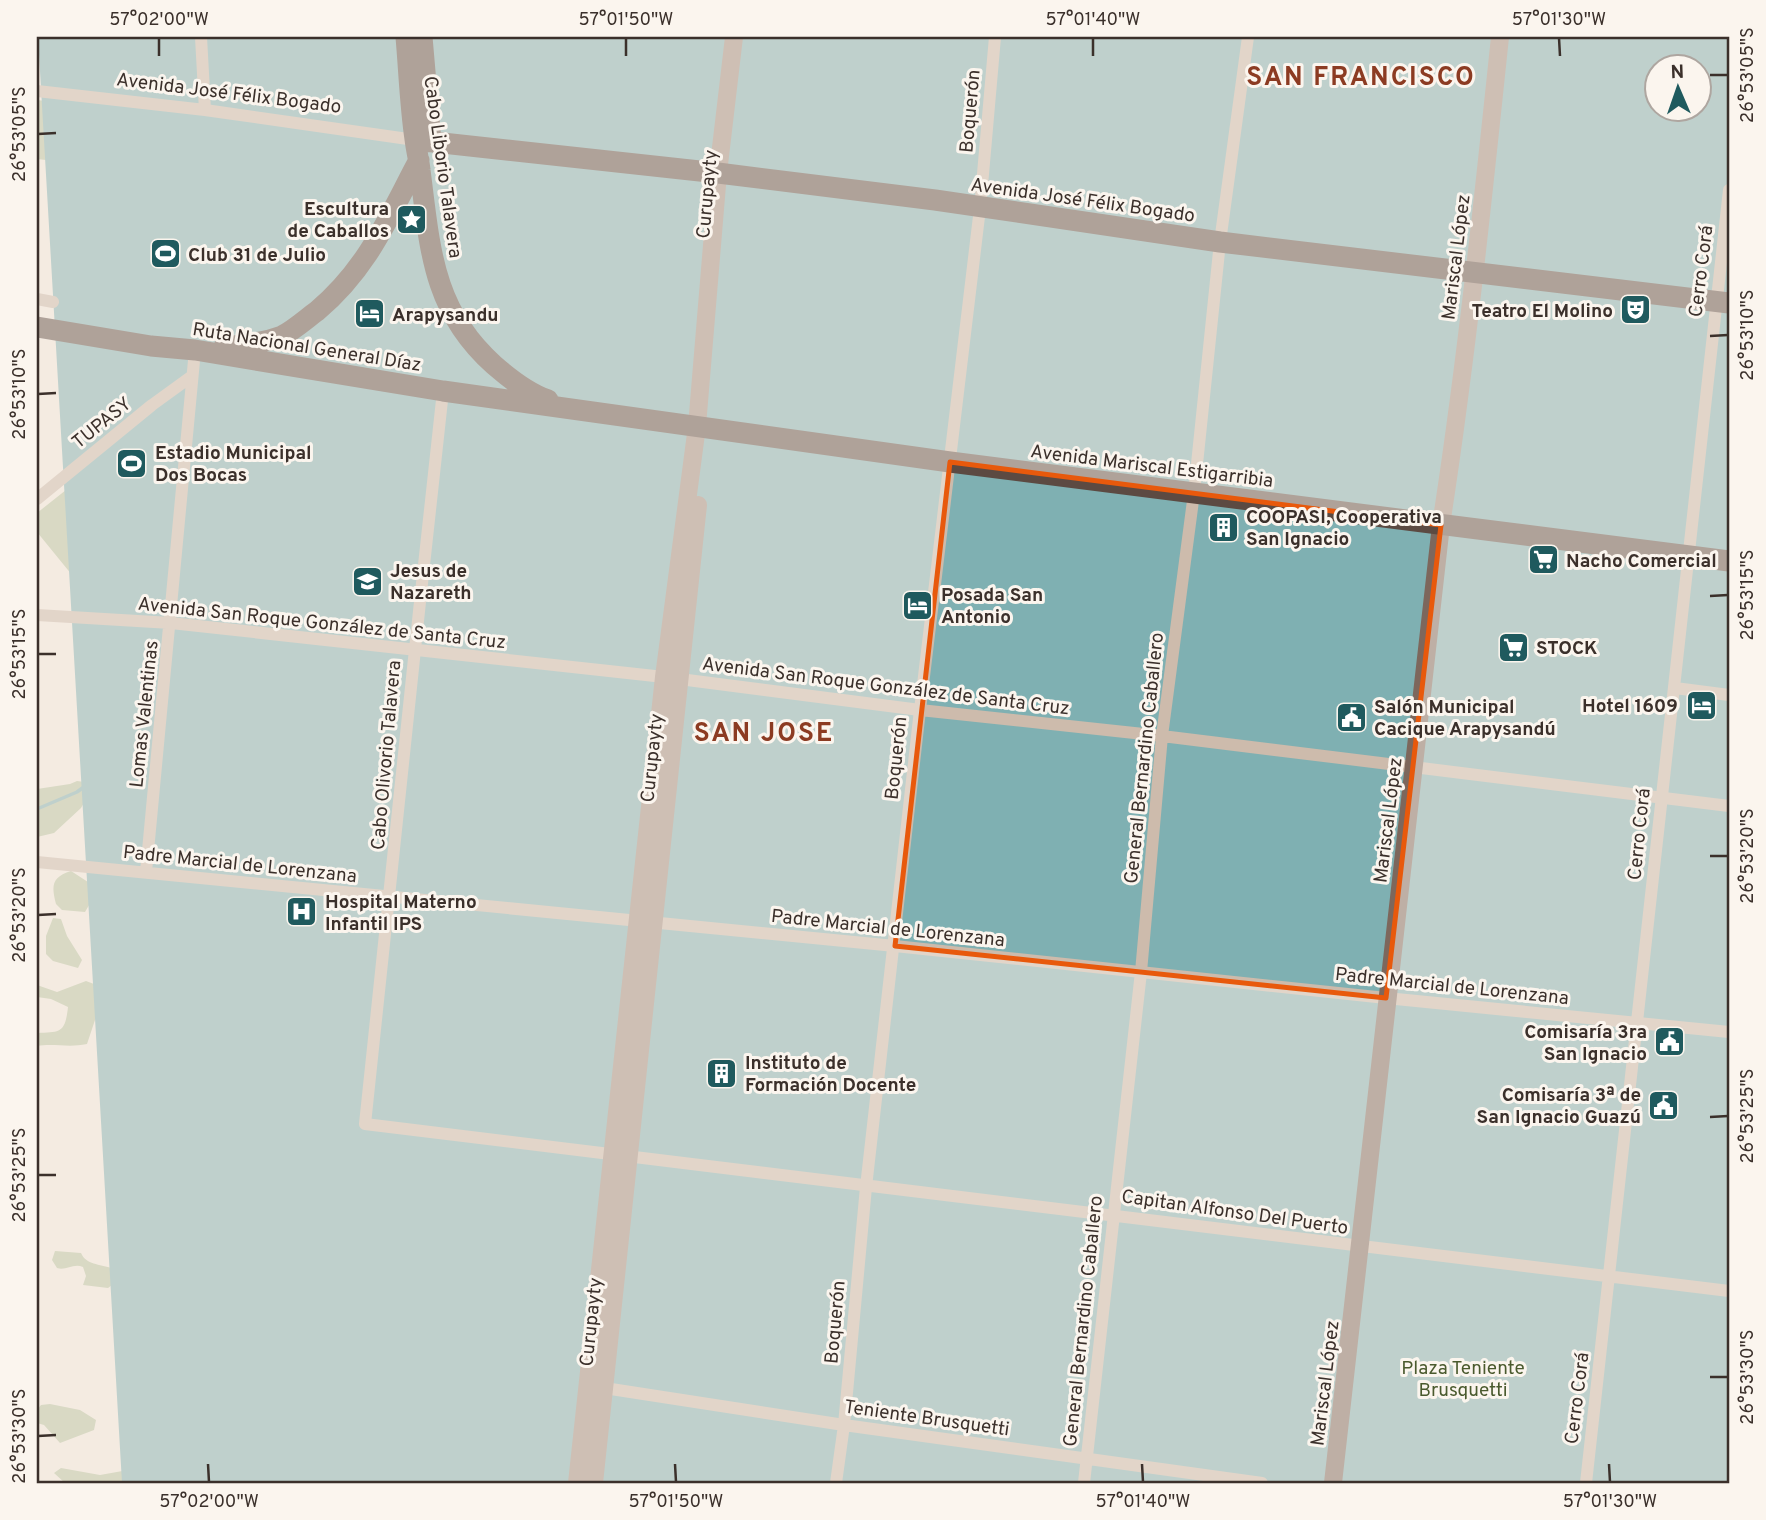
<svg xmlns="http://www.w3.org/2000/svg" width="1766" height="1520" font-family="Overpass,sans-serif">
  <rect width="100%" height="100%" fill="#f4ebe1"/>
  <path fill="#b8c4a0" d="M 37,100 L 71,104 L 64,162 L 37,159 Z
    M 100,463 L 72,575 L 37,532 L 37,513 Z
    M 77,781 L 85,782 L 85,801 L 81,808 L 54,833 L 37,837 L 37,789 L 70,784 Z
    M 71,871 L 88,882 L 92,900 L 85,912 L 62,910 L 56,904 C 51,885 52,877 71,871 Z
    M 53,918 L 61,919 L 67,936 L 82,960 L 78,968 L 53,961 L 46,954 L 46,936 Z
    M 86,981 L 94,984 L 99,1008 L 87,1044 C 68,1048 54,1043 37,1046 L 37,1033 C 61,1032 65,1033 68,1007 L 51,999 L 37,997 L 37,985 L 57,992 Z
    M 55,1251 L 81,1253 C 86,1265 100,1264 111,1268 L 116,1282 L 108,1288 L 83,1285 L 86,1276 L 83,1267 C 73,1263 66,1271 57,1268 L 52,1260 Z
    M 50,1404 L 80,1410 L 96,1420 L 94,1430 L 60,1443 L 44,1425 L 37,1423 L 37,1410 L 41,1405 Z
    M 61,1468 L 100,1475 L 128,1470 L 146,1483 L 65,1483 L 54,1473 Z"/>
  <path fill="#7fb0b2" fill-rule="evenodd" d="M 38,37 L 1729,37 L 1729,1483 L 122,1483 ZM 1658,66 L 1700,66 L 1700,108 L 1658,108 Z"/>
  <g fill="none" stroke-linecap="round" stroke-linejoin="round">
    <path stroke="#7fb0b2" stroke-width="3.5" d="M 37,809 L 77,792 L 85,786"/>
    <path stroke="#cdbbac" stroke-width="12" d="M 201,37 L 205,110
      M 37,91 L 205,110 L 415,140
      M 37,299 L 53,302
      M 443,391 C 415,635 393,879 365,1124 L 1729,1291
      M 37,499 L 152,405 L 192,376
      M 37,615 L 171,623 L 664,677 L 920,710 L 1162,736 L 1729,806
      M 1675,688 L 1729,695
      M 37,862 L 895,946 L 1386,998 L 1729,1032
      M 146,872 L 195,350
      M 598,1387 L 844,1425 L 1262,1483
      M 836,1483 L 844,1425 L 866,1187 L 920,710 L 980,208 L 995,37
      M 1084,1483 L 1141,972 L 1162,736 L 1194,493 L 1220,242 L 1248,37
      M 1586,1483 L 1729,190"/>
    <path stroke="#a18a7d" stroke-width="18" d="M 1441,525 C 1466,363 1483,200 1500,37
      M 577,1483 L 664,677 L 697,426 L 718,173 L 734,37
      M 594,1483 L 698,505"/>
    <path stroke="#7d675c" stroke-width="18" d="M 1333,1483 L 1441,525"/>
    <path stroke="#5c4a42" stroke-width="21" d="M 406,37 C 409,71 410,105 415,139 C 416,149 419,160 420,170 C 430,247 432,310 494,365 C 510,379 528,393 548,400
      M 422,37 L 431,141
      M 415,140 L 718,173 L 935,200 L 1220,242 L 1729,303
      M 37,327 L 151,346 L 195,350 L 443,391 L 950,462 L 1729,561
      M 224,347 C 244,345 263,343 282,336 C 294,330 306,319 317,311 C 368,268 388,218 419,160"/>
  </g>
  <path d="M0 0H1766V1520H0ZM 950,462 L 1441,525 L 1386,998 L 895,946 Z" fill="#f4ebe1" fill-opacity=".55" fill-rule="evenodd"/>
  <path fill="none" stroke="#e8590c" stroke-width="5" stroke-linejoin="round" d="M 950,462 L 1441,525 L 1386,998 L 895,946 Z"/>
  <path fill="none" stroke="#3b302b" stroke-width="2.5" d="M 159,38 L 159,56M 626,38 L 626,56M 1093,38 L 1093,56M 1559,38 L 1560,56M 1710,75 L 1728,75M 38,134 L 56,133M 1710,336 L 1728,335M 38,394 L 56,393M 1710,596 L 1728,595M 38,654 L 56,654M 1710,856 L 1728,856M 38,915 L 56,914M 1710,1117 L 1728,1116M 38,1175 L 56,1175M 1710,1377 L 1728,1377M 38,1436 L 56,1435M 208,1464 L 209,1482M 675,1464 L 676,1482M 1142,1464 L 1143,1482M 1609,1464 L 1610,1482"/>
  <defs>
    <symbol id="sight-square" viewBox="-11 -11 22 22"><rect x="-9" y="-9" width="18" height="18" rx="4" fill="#1f5a5e" stroke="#fbf5ee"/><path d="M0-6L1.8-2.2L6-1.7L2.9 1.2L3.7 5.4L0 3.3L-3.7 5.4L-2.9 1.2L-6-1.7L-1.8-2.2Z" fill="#fff"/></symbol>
    <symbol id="stadium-square" viewBox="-11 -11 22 22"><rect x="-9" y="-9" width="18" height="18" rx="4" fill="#1f5a5e" stroke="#fbf5ee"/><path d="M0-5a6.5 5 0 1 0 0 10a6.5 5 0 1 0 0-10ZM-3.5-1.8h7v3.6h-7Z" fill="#fff"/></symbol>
    <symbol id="theatre-square" viewBox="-11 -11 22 22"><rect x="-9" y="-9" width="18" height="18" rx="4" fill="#1f5a5e" stroke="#fbf5ee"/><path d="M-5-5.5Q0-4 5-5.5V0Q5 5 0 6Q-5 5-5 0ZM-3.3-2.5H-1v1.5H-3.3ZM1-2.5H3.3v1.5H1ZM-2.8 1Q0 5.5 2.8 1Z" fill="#fff"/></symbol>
    <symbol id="hotel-square" viewBox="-11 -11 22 22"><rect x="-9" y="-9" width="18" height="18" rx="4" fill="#1f5a5e" stroke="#fbf5ee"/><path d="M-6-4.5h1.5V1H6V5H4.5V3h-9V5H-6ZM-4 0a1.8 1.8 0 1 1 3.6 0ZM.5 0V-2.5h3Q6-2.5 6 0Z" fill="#fff"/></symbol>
    <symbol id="building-square" viewBox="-11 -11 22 22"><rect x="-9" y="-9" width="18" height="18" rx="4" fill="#1f5a5e" stroke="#fbf5ee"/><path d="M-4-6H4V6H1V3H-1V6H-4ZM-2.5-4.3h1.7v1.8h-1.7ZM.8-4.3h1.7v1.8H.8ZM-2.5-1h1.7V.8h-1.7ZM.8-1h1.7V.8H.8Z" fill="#fff"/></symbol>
    <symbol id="supermarket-square" viewBox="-11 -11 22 22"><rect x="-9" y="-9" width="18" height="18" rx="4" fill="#1f5a5e" stroke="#fbf5ee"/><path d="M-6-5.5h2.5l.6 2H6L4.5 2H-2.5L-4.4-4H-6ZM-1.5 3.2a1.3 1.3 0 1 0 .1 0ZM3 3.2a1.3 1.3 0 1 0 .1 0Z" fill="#fff"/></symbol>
    <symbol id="school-square" viewBox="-11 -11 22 22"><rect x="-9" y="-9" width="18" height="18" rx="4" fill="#1f5a5e" stroke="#fbf5ee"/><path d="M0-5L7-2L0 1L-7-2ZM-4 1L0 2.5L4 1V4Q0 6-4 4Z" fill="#fff"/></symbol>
    <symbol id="civic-square" viewBox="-11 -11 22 22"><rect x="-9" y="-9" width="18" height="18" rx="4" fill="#1f5a5e" stroke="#fbf5ee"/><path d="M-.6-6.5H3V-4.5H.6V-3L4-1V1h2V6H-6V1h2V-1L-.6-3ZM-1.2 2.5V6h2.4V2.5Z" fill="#fff"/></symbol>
    <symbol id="hospital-square" viewBox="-11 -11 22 22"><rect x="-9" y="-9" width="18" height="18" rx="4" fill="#1f5a5e" stroke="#fbf5ee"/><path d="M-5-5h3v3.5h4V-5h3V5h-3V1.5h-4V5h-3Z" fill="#fff"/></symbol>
  </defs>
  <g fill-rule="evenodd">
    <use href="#sight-square" x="394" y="202" width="35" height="35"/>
    <use href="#stadium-square" x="148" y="236" width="35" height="35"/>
    <use href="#theatre-square" x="1618" y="292" width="35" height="35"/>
    <use href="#hotel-square" x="352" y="296" width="35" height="35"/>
    <use href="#stadium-square" x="114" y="446" width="35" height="35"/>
    <use href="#building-square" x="1206" y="510" width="35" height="35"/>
    <use href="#supermarket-square" x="1526" y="542" width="35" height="35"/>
    <use href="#school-square" x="350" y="564" width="35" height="35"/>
    <use href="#hotel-square" x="900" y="588" width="35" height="35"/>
    <use href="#supermarket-square" x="1496" y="630" width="35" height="35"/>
    <use href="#hotel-square" x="1684" y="688" width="35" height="35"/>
    <use href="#civic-square" x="1334" y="700" width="35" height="35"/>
    <use href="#hospital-square" x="284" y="894" width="35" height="35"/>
    <use href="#civic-square" x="1652" y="1024" width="35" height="35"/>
    <use href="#building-square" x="704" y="1056" width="35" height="35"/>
    <use href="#civic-square" x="1646" y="1088" width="35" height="35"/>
  </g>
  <g text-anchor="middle" stroke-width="6" stroke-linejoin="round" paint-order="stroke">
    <g font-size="19" fill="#3b302b" stroke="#fbf5ee">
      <text transform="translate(229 92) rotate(7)" y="7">Avenida José Félix Bogado</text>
      <text transform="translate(969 111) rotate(-85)" y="7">Boquerón</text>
      <text transform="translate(444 167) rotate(82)" y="7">Cabo Liborio Talavera</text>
      <text transform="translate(706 194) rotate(-85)" y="7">Curupayty</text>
      <text transform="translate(1083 199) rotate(8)" y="7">Avenida José Félix Bogado</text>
      <text transform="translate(1455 257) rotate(-83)" y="7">Mariscal López</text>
      <text transform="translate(1700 271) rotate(-83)" y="7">Cerro Corá</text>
      <text transform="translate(307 346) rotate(9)" y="7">Ruta Nacional General Díaz</text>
      <text transform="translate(101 422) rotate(-39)" y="7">TUPASY</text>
      <text transform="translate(1152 465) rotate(7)" y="7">Avenida Mariscal Estigarribia</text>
      <text transform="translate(322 622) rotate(6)" y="7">Avenida San Roque González de Santa Cruz</text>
      <text transform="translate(886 685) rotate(7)" y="7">Avenida San Roque González de Santa Cruz</text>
      <text transform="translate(143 714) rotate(-84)" y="7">Lomas Valentinas</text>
      <text transform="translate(385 755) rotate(-85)" y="7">Cabo Olivorio Talavera</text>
      <text transform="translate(651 758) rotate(-84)" y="7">Curupayty</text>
      <text transform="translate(895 758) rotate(-84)" y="7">Boquerón</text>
      <text transform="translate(1143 758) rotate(-84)" y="7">General Bernardino Caballero</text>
      <text transform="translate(1387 820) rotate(-83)" y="7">Mariscal López</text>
      <text transform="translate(1638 834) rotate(-84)" y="7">Cerro Corá</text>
      <text transform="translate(240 863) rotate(6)" y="7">Padre Marcial de Lorenzana</text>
      <text transform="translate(888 927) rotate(6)" y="7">Padre Marcial de Lorenzana</text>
      <text transform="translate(1452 985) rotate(6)" y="7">Padre Marcial de Lorenzana</text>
      <text transform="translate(1235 1211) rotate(8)" y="7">Capitan Alfonso Del Puerto</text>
      <text transform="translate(1082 1321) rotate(-84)" y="7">General Bernardino Caballero</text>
      <text transform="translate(590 1322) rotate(-84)" y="7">Curupayty</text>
      <text transform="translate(834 1322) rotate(-85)" y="7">Boquerón</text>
      <text transform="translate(1324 1383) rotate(-83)" y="7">Mariscal López</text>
      <text transform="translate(1576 1398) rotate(-83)" y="7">Cerro Corá</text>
      <text transform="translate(927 1417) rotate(8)" y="7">Teniente Brusquetti</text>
    </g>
    <g font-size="19" font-weight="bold" fill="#3b302b" stroke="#fbf5ee" text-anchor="start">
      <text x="389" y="215" text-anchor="end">Escultura<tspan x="389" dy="22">de Caballos</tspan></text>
      <text x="188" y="261">Club 31 de Julio</text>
      <text x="1613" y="317" text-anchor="end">Teatro El Molino</text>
      <text x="392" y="321">Arapysandu</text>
      <text x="155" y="459">Estadio Municipal<tspan x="155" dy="22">Dos Bocas</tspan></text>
      <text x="1246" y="523">COOPASI, Cooperativa<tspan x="1246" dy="22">San Ignacio</tspan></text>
      <text x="1566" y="567">Nacho Comercial</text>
      <text x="390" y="577">Jesus de<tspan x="390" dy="22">Nazareth</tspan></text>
      <text x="941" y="601">Posada San<tspan x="941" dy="22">Antonio</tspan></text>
      <text x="1536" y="654">STOCK</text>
      <text x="1678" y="712" text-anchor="end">Hotel 1609</text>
      <text x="1374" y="713">Salón Municipal<tspan x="1374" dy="22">Cacique Arapysandú</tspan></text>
      <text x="325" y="908">Hospital Materno<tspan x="325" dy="22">Infantil IPS</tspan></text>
      <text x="1647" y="1038" text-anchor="end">Comisaría 3ra<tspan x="1647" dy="22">San Ignacio</tspan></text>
      <text x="745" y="1069">Instituto de<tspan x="745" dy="22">Formación Docente</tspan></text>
      <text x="1641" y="1101" text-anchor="end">Comisaría 3ª de<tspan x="1641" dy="22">San Ignacio Guazú</tspan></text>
    </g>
    <g font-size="19" fill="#4a5a2e" stroke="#fbf5ee">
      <text x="1463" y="1374">Plaza Teniente<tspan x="1463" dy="22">Brusquetti</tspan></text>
    </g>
    <g font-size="26" font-weight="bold" letter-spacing="2" fill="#8c3b22" stroke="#fbf5ee">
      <text x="1361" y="85">SAN FRANCISCO</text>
      <text x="764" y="741">SAN JOSE</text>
    </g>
  </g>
  <rect width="1766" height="1520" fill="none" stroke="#fbf5ee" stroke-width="77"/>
  <g transform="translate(1678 88) rotate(358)"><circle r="33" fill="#fbf5ee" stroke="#aea6a0" stroke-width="2"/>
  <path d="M0-5L12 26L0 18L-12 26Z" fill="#1f5a5e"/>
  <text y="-10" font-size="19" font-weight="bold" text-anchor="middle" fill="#3b302b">N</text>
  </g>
  <rect x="38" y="38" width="1690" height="1444" fill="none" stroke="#3b302b" stroke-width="2.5"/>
  <g font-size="18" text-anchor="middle" fill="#3b302b">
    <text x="159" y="25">57°02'00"W</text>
    <text x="626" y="25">57°01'50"W</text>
    <text x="1093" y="25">57°01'40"W</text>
    <text x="1559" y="25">57°01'30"W</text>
    <text transform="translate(1747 75) rotate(-90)" y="6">26°53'05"S</text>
    <text transform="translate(19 134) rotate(-90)" y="6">26°53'05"S</text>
    <text transform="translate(1747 335) rotate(-90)" y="6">26°53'10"S</text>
    <text transform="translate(19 394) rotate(-90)" y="6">26°53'10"S</text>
    <text transform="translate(1747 595) rotate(-90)" y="6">26°53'15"S</text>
    <text transform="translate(19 654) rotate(-90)" y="6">26°53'15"S</text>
    <text transform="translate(1747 856) rotate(-90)" y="6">26°53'20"S</text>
    <text transform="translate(19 915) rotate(-90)" y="6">26°53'20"S</text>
    <text transform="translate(1747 1116) rotate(-90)" y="6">26°53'25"S</text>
    <text transform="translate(19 1175) rotate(-90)" y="6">26°53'25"S</text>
    <text transform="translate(1747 1377) rotate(-90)" y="6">26°53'30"S</text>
    <text transform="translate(19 1436) rotate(-90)" y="6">26°53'30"S</text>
    <text x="209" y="1507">57°02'00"W</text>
    <text x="676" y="1507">57°01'50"W</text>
    <text x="1143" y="1507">57°01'40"W</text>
    <text x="1610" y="1507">57°01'30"W</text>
  </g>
</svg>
